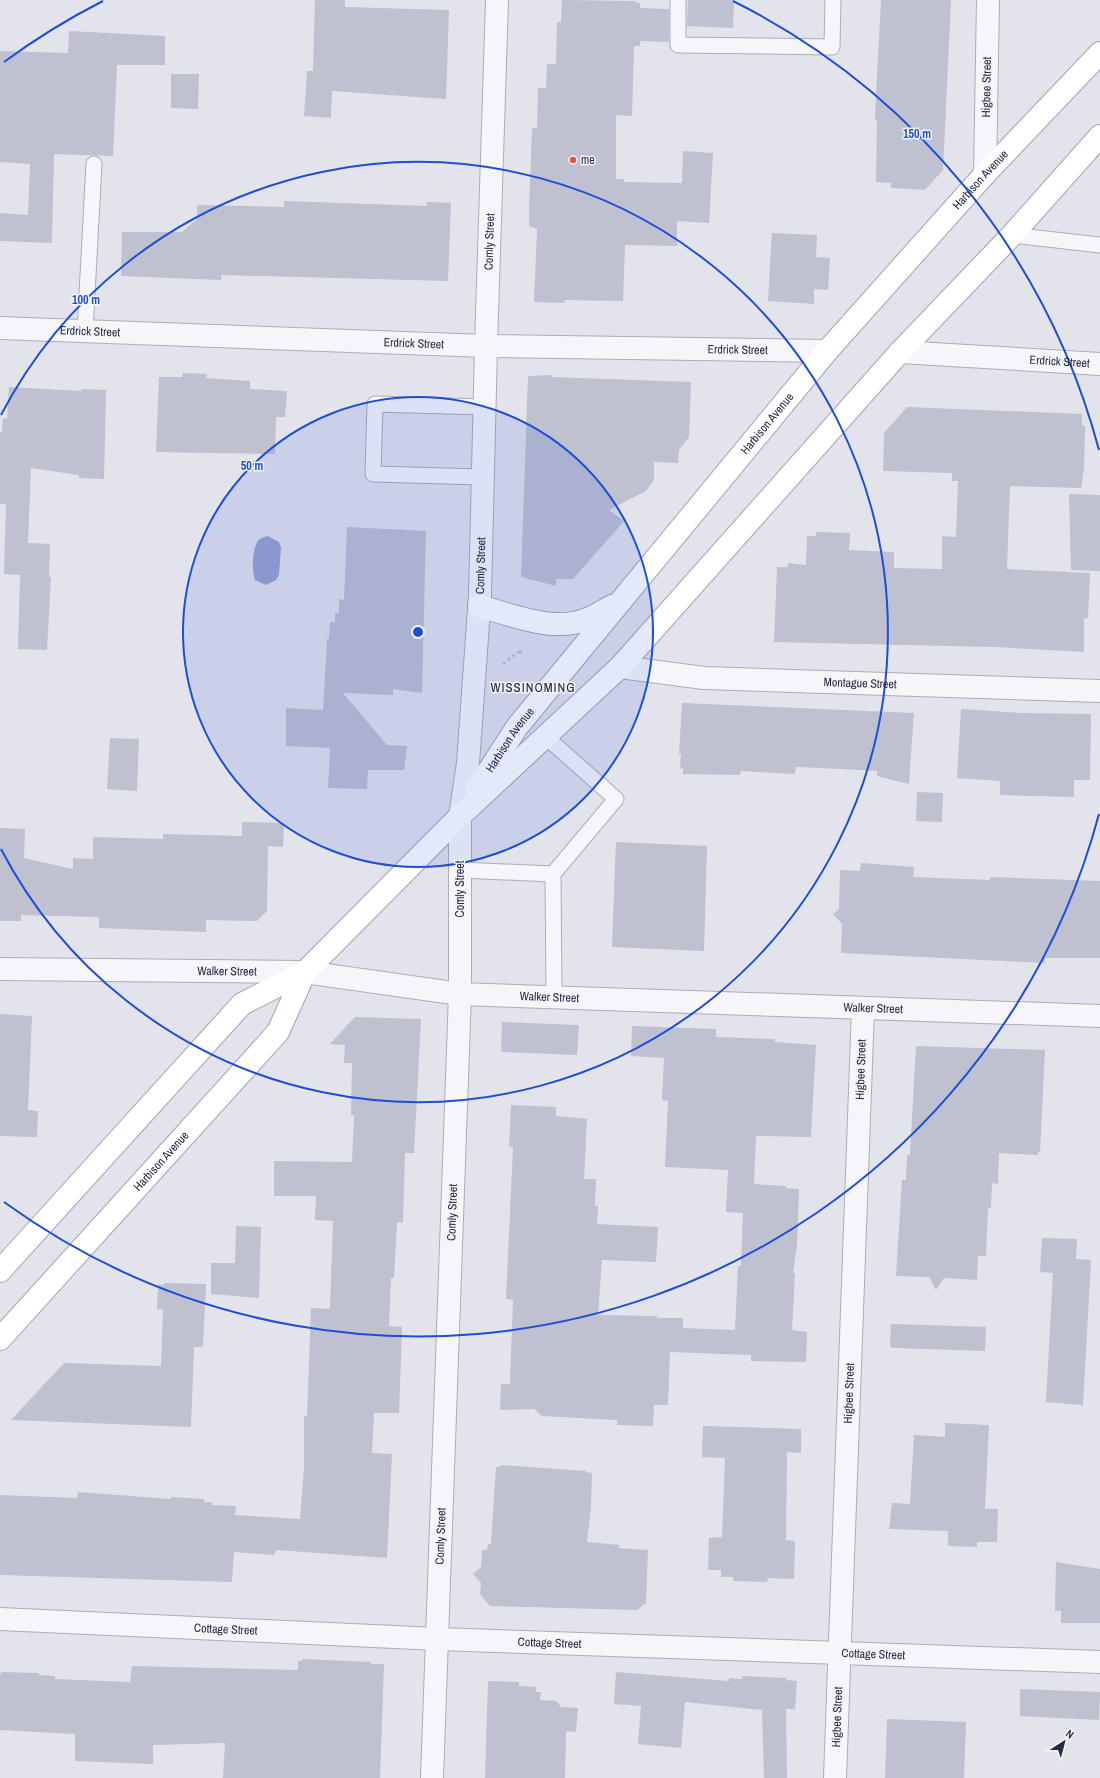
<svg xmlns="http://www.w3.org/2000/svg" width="1100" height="1778" font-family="'Archivo Narrow',sans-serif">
  <rect width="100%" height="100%" fill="#e3e3ec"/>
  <path fill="#9aa3cf" d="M 268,536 L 279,542 L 281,547 L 279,575 L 276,580 L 266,585 L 255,580 C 252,571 252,554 256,545 C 257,539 263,537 268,536 Z"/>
  <path fill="#bfc0d0" d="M 315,0 L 345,0 L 345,7 L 449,10 L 446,99 L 332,91 L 331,118 L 304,116 L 307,71 L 313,71 Z
    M 562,0 L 636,1 L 636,3 L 640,3 L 640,8 L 669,9 L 669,42 L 640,41 L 640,46 L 634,46 L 632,116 L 616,115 L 616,179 L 624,179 L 624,182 L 682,183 L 683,151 L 713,153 L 709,223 L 677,221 L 677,246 L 625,245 L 623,301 L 565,300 L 564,303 L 534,302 L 537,229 L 529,226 L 529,211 L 532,128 L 537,128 L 538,88 L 546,88 L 547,64 L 556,64 L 557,22 L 561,22 Z
    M 688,0 L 734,0 L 733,28 L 687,26 Z
    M 881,0 L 951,0 L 943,170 L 925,190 L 891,188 L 891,183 L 876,182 L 877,120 L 875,120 L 876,95 Z
    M 69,31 L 165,36 L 165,65 L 117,65 L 113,156 L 54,154 L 52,243 L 0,241 L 0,213 L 28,215 L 30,164 L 0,162 L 0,51 L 68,53 Z
    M 171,74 L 199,74 L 198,109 L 171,108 Z
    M 284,201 L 427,206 L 427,202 L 451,203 L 448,281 L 221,275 L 221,280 L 121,276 L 122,232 L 182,232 L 197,219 L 197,205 L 284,207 Z
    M 772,233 L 817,235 L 816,257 L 830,258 L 828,290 L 814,289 L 814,304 L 768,301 Z
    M 183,373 L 207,374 L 206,378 L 250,381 L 250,389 L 287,391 L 285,417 L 276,417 L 275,454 L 156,452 L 159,377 L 182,377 Z
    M 552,375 L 552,377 L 691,382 L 689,437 L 679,450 L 678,463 L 654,462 L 654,480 L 646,491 L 609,510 L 624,521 L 573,579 L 556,579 L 556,586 L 521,577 L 528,376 Z
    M 9,387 L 81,391 L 81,389 L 106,390 L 104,479 L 79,478 L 79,475 L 31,468 L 28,543 L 50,544 L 49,577 L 51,577 L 47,650 L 18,649 L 20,575 L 4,574 L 6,504 L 0,504 L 0,432 L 2,432 L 3,418 L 7,419 Z
    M 907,407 L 1082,414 L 1082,425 L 1085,426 L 1084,469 L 1081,488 L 1010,486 L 1007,569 L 1090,573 L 1088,618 L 1084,619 L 1084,652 L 994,647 L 774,642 L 777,567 L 788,567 L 788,563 L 806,565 L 807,536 L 816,536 L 816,532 L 850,533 L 849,550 L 894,552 L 894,568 L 942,569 L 942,536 L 956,537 L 958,481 L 952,481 L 952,473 L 883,471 L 884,433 Z
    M 1069,494 L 1100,495 L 1100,571 L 1071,570 Z
    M 347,527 L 426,531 L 422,693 L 393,689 L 393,695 L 343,693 L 387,745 L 407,746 L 404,770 L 368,770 L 367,789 L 328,788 L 330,748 L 286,746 L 286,708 L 323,710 L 327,639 L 329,639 L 330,622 L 335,622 L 335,613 L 339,613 L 339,599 L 344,600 Z
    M 682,703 L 914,713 L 909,784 L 877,776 L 877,771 L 842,769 L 796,767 L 795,774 L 741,771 L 740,775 L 683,774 L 683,768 L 680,769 L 681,754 L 679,754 Z
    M 961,709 L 1021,713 L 1091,714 L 1090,780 L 1074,780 L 1074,797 L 1000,795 L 1000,781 L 957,778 Z
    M 110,738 L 139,739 L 137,791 L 107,789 Z
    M 917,792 L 943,793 L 942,822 L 916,821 Z
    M 242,822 L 284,823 L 283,847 L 268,846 L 267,911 L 257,921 L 206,920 L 206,932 L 99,928 L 99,917 L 21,915 L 21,921 L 0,921 L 0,828 L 25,829 L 24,858 L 73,869 L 73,858 L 93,859 L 93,837 L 163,839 L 163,834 L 242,836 Z
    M 616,842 L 707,846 L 704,951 L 612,947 Z
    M 861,863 L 914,867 L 913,877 L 990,880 L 990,877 L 1100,881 L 1100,958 L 1045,958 L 1045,963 L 841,953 L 842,924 L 833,914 L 839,909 L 840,870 L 860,871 Z
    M 0,1014 L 32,1016 L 28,1110 L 38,1111 L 37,1137 L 0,1136 Z
    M 355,1017 L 421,1019 L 414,1153 L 405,1153 L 403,1223 L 397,1222 L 394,1278 L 391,1278 L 389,1326 L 402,1327 L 399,1413 L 374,1413 L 372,1453 L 392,1454 L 387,1558 L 276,1550 L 274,1555 L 234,1552 L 232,1582 L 0,1575 L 0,1495 L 77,1498 L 78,1492 L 171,1499 L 171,1497 L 204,1499 L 204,1502 L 212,1502 L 212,1505 L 236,1506 L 235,1515 L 300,1519 L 304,1468 L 304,1416 L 307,1416 L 311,1308 L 330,1309 L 333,1221 L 315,1220 L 316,1196 L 274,1196 L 274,1161 L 352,1162 L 354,1115 L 351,1115 L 352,1063 L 344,1063 L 345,1045 L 330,1044 Z
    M 502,1022 L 579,1025 L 577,1055 L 501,1052 Z
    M 632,1026 L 716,1029 L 716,1037 L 775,1039 L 775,1042 L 816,1045 L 811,1137 L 756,1136 L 754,1184 L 786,1186 L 786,1188 L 799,1189 L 797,1246 L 793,1273 L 795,1273 L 792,1330 L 807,1332 L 806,1362 L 751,1361 L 751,1355 L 670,1352 L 668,1405 L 654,1405 L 653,1426 L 617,1425 L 617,1420 L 542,1416 L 534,1409 L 500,1410 L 501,1384 L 510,1384 L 513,1300 L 506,1299 L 513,1147 L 509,1147 L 511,1105 L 556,1107 L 556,1116 L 587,1119 L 584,1179 L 596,1179 L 595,1206 L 598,1206 L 597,1224 L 658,1227 L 656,1262 L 602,1260 L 598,1315 L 657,1316 L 657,1318 L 683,1318 L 683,1328 L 735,1330 L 738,1266 L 741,1266 L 743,1213 L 726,1212 L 728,1170 L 665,1167 L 668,1101 L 662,1100 L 664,1058 L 631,1056 Z
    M 916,1046 L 1045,1050 L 1040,1152 L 1038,1152 L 1038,1155 L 999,1153 L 998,1184 L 992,1183 L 991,1208 L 988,1208 L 986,1256 L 978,1256 L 977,1280 L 944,1278 L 936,1290 L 929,1277 L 896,1276 L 902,1180 L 906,1180 L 907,1155 L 910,1155 Z
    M 236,1226 L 261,1227 L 259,1298 L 211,1294 L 211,1263 L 235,1263 Z
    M 1042,1238 L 1077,1239 L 1076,1259 L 1091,1260 L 1083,1405 L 1046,1402 L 1053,1273 L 1040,1272 Z
    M 164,1283 L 206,1284 L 203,1347 L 194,1347 L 191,1427 L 11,1420 L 64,1363 L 161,1366 L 163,1309 L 157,1309 L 158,1284 L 164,1285 Z
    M 891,1324 L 986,1327 L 985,1351 L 895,1348 L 890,1347 Z
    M 945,1423 L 989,1425 L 985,1509 L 998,1509 L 997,1542 L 977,1542 L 977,1547 L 948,1546 L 948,1531 L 889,1529 L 892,1503 L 910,1504 L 914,1435 L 945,1437 Z
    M 703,1426 L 801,1429 L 801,1453 L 787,1452 L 786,1540 L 795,1541 L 794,1579 L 768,1578 L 767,1582 L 733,1581 L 733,1577 L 721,1577 L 721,1570 L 708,1570 L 709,1538 L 722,1537 L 725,1458 L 702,1457 Z
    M 500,1465 L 586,1471 L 586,1472 L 592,1473 L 591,1507 L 587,1542 L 619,1545 L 619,1548 L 648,1550 L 646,1603 L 637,1610 L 490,1606 L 480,1594 L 481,1583 L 473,1574 L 481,1567 L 482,1550 L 487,1550 L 488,1544 L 491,1544 L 496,1467 L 500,1467 Z
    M 1056,1562 L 1100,1569 L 1100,1623 L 1061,1623 L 1061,1611 L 1055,1611 Z
    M 302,1659 L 371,1662 L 371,1664 L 384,1664 L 380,1778 L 223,1778 L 225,1743 L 153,1745 L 153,1764 L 75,1761 L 75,1734 L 0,1730 L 0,1674 L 2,1672 L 39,1673 L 39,1675 L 55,1676 L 55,1679 L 130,1682 L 132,1666 L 298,1670 L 298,1661 L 302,1661 Z
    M 616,1672 L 729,1681 L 729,1678 L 742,1679 L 742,1676 L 786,1678 L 786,1680 L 797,1681 L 795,1709 L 786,1709 L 787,1778 L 764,1778 L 762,1710 L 685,1702 L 681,1748 L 638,1744 L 641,1706 L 614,1704 Z
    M 488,1681 L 519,1682 L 519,1686 L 536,1687 L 536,1692 L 541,1692 L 540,1700 L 556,1701 L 561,1707 L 578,1708 L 576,1732 L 566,1731 L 565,1778 L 485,1778 Z
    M 1020,1689 L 1100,1692 L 1099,1720 L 1020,1716 Z
    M 887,1719 L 966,1722 L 964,1778 L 885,1778 Z"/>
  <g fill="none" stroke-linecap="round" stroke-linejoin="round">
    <defs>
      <path id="lane" d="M 678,0 L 678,45 L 832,47 L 833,0
        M 1012,235 L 1100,245
        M 85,331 L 94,164
        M 483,477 L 373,474 L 375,404 L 484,407
        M 546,737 L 616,799 L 553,874
        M 460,870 L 553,874 L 554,997"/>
      <g id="street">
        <path id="s1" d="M 985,174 L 988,0"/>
        <path id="s2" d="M 0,328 L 486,346 L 827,351"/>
        <path id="s3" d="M 900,352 L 1100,364"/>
        <path id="s4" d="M 620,667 L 704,678 L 1100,691"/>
        <path id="s5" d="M 0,969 L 305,972 L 460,994 L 1100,1016"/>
        <path id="s6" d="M 0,1619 L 438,1639 L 1100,1662"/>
        <path id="s7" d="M 432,1778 L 460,994 L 460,816 L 468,763 L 480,595 L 486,346 L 497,0"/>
        <path id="s8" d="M 835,1778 L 863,1008"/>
      </g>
      <g id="primary">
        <path d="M 479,606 C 513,615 553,633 587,619 C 596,616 604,610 612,606"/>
        <path id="s9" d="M 477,789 L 517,727 L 827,351 L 985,174 L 1100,53"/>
        <path d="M 0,1271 L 242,1004 L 305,972 L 460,816 L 620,667 L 900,352 L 1012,235 L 1100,136"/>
        <path id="s10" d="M 0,1339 L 278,1032 L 305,972"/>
      </g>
    </defs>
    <use href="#lane" stroke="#abacba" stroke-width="17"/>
    <use href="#street" stroke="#abacba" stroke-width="24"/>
    <use href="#primary" stroke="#a1a2b9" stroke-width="24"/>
    <path stroke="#c0c1cb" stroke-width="2.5" stroke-dasharray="3 3" stroke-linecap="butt" d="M 503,664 L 521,650 L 520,657"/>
    <use href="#lane" stroke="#f6f6fa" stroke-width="15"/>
    <use href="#street" stroke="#f6f6fa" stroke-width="22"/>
    <use href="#primary" stroke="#fff" stroke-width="22"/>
  </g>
  <circle cx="418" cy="632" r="235" fill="#1d4ed8" fill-opacity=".12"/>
  <g fill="none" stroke="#1d4ed8" stroke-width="2">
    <circle cx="418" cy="632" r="235"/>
    <path d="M1 415A470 470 0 1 1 1 849"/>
    <path d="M1099 814A705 705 0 0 1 4 1202M4 62A705 705 0 0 1 103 1M733 1A705 705 0 0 1 1099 450"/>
  </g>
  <circle fill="#dc583d" stroke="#f3f3f9" stroke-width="1.5" cx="573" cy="160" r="4"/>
  <g text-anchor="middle" stroke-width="3" stroke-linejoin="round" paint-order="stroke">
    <g font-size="12" fill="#282a46" stroke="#f3f3f9">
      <text dy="4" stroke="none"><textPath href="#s1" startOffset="87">Higbee Street</textPath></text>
      <text dy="4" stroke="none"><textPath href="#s9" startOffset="791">Harbison Avenue</textPath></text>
      <text dy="4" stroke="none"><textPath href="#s7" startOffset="1538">Comly Street</textPath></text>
      <text dy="4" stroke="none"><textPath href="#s2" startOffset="90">Erdrick Street</textPath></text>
      <text dy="4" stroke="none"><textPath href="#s2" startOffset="414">Erdrick Street</textPath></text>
      <text dy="4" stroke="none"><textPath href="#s2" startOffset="738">Erdrick Street</textPath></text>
      <text dy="4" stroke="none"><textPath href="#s3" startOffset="160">Erdrick Street</textPath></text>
      <text dy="4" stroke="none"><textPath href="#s9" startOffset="467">Harbison Avenue</textPath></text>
      <text dy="4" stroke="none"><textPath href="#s7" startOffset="1214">Comly Street</textPath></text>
      <text dy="4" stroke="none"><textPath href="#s4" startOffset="241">Montague Street</textPath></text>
      <text dy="4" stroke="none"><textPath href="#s9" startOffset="59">Harbison Avenue</textPath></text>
      <text transform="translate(460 889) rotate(-90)" y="4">Comly Street</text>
      <text dy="4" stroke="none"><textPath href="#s5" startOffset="227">Walker Street</textPath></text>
      <text dy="4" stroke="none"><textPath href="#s5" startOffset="551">Walker Street</textPath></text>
      <text dy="4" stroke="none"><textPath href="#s5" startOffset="875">Walker Street</textPath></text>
      <text dy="4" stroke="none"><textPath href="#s8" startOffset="709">Higbee Street</textPath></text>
      <text dy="4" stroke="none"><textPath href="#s10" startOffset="240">Harbison Avenue</textPath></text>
      <text dy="4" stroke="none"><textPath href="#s7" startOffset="566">Comly Street</textPath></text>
      <text dy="4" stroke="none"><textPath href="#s8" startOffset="385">Higbee Street</textPath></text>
      <text dy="4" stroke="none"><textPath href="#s7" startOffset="242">Comly Street</textPath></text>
      <text dy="4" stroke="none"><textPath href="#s6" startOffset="226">Cottage Street</textPath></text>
      <text dy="4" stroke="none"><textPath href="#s6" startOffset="550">Cottage Street</textPath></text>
      <text dy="4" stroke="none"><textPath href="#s6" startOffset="874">Cottage Street</textPath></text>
      <text dy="4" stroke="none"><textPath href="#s8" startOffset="61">Higbee Street</textPath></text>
    </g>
    <g font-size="12" fill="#282a46" stroke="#f3f3f9" text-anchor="start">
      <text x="581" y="164">me</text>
    </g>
    <g font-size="13" letter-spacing="1" fill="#1b1b37" stroke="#f3f3f9">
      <text x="533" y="692">WISSINOMING</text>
    </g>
  </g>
  <circle cx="418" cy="632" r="6" fill="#1d4ed8" stroke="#f3f3f9" stroke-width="2"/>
  <g font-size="12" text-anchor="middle" font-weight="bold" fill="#1d4ed8" stroke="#f3f3f9" stroke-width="3" stroke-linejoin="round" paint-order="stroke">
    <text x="917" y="138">150 m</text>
    <text x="86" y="304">100 m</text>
    <text x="252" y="470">50 m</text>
  </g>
  <g transform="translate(1064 1742) rotate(36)" stroke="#f3f3f9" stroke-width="3" paint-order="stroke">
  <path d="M0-3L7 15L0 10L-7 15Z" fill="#282a46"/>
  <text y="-6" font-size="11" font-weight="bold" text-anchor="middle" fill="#282a46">N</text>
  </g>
</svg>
